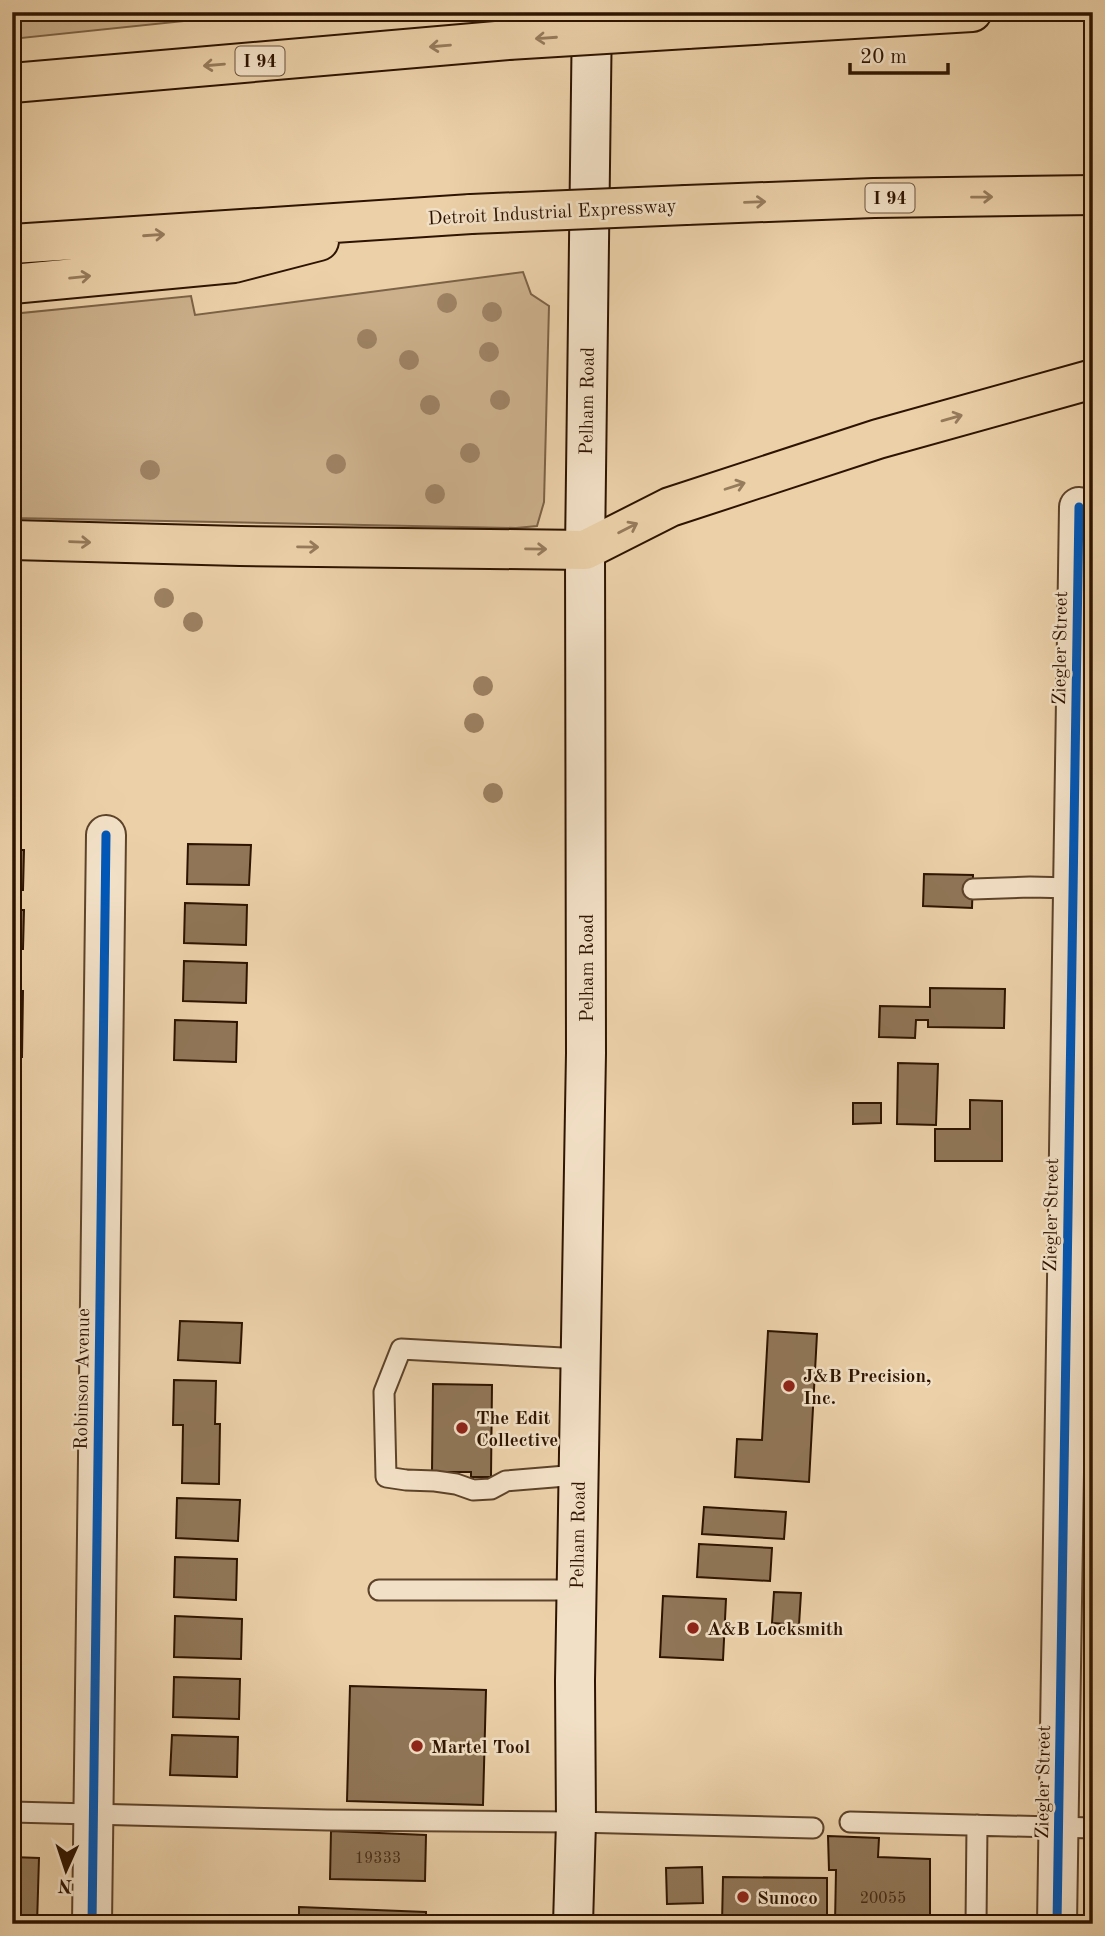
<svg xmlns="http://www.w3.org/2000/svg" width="1105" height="1936" font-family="'Old Standard TT',serif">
  <rect width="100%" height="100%" fill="#ebd0a8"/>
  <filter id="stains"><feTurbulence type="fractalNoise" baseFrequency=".00286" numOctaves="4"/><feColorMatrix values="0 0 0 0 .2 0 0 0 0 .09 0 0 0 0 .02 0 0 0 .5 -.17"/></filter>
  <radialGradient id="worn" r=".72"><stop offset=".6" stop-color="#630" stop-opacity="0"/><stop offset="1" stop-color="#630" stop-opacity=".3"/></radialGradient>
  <path fill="#cbb08b" stroke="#7c6246" stroke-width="2" d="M 12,12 L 270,12 L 12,39 Z
    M 523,272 L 531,294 L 549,306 L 544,502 L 537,526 L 516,528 L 12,518 L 12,314 L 191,296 L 195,315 Z"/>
  <path fill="#907657" stroke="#2e1400" stroke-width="2" d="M 188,844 L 251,845 L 249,885 L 187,884 Z
    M 12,850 L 24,850 L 23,890 L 12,890 Z
    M 924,874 L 973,875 L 972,908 L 923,906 Z
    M 185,903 L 247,905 L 246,945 L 184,943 Z
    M 12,910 L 24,910 L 23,949 L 12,949 Z
    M 184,961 L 247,963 L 246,1003 L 183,1001 Z
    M 930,988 L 1005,989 L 1004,1028 L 928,1027 L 928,1020 L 916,1020 L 915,1038 L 879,1037 L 880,1006 L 930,1007 Z
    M 12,991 L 23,991 L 22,1057 L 12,1057 Z
    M 175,1020 L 237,1022 L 236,1062 L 174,1060 Z
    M 898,1063 L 938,1064 L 936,1125 L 897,1124 Z
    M 970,1100 L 1002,1101 L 1002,1161 L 935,1161 L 935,1129 L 970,1129 Z
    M 853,1103 L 881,1103 L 881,1123 L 853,1124 Z
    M 12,1121 L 17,1121 L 16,1155 L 12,1155 Z
    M 180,1321 L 242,1323 L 240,1363 L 178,1360 Z
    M 768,1331 L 817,1334 L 809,1482 L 735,1477 L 737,1439 L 762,1440 Z
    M 174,1380 L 216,1381 L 215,1424 L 220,1424 L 219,1484 L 182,1483 L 183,1425 L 173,1425 Z
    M 433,1384 L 492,1385 L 491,1477 L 471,1477 L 471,1472 L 432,1472 Z
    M 177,1498 L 240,1500 L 238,1541 L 176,1538 Z
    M 704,1507 L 786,1512 L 784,1539 L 702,1534 Z
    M 699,1544 L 772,1548 L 770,1581 L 697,1577 Z
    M 175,1557 L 237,1559 L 236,1600 L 174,1597 Z
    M 774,1592 L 801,1593 L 799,1625 L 772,1623 Z
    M 663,1596 L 726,1599 L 723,1660 L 660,1657 Z
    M 175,1616 L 242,1619 L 241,1659 L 174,1657 Z
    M 174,1677 L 240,1679 L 239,1719 L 173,1717 Z
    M 350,1686 L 486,1690 L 483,1805 L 347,1801 Z
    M 172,1735 L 238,1737 L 237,1777 L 170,1775 Z
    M 331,1831 L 426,1835 L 425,1881 L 330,1879 Z
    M 828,1836 L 879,1838 L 878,1857 L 930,1859 L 930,1924 L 835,1924 L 836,1870 L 829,1870 Z
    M 12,1857 L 39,1858 L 37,1924 L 12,1924 Z
    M 702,1867 L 703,1903 L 667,1904 L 666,1868 Z
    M 723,1877 L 827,1878 L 827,1924 L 722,1924 Z
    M 299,1907 L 426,1912 L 426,1924 L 299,1924 Z"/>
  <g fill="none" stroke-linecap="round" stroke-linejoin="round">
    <defs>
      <path id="service" d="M 973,889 L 1030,887 L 1073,888
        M 578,1475 L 506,1481 L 491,1489 L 473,1490 L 456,1484 L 435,1481 L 406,1480 L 386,1477 L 384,1392 L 401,1349 L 581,1359
        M 379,1590 L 576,1590
        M 12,1812 L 327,1820 L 576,1822 L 813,1828
        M 850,1822 L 1093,1828
        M 976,1924 L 977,1825"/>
      <path id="minor" d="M 92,1924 L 106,835
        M 1057,1924 L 1079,507"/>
      <path id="secondary" d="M 573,1924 L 576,1822 L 575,1681 L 586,1053 L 585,550 L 592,12"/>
      <path id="motorway" d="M 687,29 L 972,12
        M 12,83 L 508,40
        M 686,205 L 874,198 L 1093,195
        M 12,244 L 471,214
        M 12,284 L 234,263 L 319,241
        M 12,540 L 240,546 L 585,550 L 670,507 L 878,439 L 1093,379"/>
    </defs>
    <use href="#service" stroke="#5d432a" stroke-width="23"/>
    <use href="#minor" stroke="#5d432a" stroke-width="42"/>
    <use href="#secondary" stroke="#2e1400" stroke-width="42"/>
    <use href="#motorway" stroke="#2e1400" stroke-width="42"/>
    <use href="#service" stroke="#f2e0c6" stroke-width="19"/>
    <use href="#minor" stroke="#f2e0c6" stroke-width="38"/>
    <use href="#secondary" stroke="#f2e0c6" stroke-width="38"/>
    <use href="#motorway" stroke="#ebd0a8" stroke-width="38"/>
    <defs>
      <path id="motorway-bridge" d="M 508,40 L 687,29
        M 471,214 L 686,205"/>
    </defs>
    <use href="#motorway-bridge" stroke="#2e1400" stroke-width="42" stroke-linecap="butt"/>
    <use href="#motorway-bridge" stroke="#ebd0a8" stroke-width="38"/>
    <defs>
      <path id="cycleway" d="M 92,1924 L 106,835
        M 1057,1924 L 1079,507"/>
    </defs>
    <use href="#cycleway" stroke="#f2e0c6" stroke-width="13"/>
    <use href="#cycleway" stroke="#0057b8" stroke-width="9"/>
  </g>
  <g fill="#9d8263">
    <circle cx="447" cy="303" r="10"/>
    <circle cx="492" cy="312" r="10"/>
    <circle cx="367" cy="339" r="10"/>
    <circle cx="489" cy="352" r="10"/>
    <circle cx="409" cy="360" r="10"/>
    <circle cx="500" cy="400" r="10"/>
    <circle cx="430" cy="405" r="10"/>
    <circle cx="470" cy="453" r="10"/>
    <circle cx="336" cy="464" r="10"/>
    <circle cx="150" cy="470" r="10"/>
    <circle cx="435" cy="494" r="10"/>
    <circle cx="164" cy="598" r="10"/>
    <circle cx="193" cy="622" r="10"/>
    <circle cx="483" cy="686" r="10"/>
    <circle cx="474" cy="723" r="10"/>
    <circle cx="493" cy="793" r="10"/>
  </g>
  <defs><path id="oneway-shaft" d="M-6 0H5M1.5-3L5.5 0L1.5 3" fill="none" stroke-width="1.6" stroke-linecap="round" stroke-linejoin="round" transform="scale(1.75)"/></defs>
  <g stroke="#967b5c">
    <use href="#oneway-shaft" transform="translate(546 38) rotate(176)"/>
    <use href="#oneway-shaft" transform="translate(440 46) rotate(175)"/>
    <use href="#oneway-shaft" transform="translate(214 65) rotate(175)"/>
    <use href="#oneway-shaft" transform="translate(982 197) rotate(-1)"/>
    <use href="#oneway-shaft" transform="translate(755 202) rotate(-2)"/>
    <use href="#oneway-shaft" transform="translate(154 235) rotate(-4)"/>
    <use href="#oneway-shaft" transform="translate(80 277) rotate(-6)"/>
    <use href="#oneway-shaft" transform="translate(952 418) rotate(-16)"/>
    <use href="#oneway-shaft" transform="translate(735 486) rotate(-18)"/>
    <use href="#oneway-shaft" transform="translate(628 528) rotate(-27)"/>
    <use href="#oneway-shaft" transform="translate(80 542) rotate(2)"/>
    <use href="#oneway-shaft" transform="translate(308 547) rotate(1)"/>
    <use href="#oneway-shaft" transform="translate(536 549) rotate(1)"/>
  </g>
  <g fill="#8f2418" stroke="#f2e0c6" stroke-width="2.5">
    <circle cx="789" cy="1386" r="7"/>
    <circle cx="462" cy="1428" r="7"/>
    <circle cx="693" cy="1628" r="7"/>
    <circle cx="417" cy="1746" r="7"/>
    <circle cx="743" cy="1897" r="7"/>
  </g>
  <g text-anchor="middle" stroke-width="5" stroke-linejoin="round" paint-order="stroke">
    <g font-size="16" fill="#462c16">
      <text x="378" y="1863">19333</text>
      <text x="883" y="1903">20055</text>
    </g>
    <g fill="#f2e0c6" stroke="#69513b" stroke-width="2">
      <rect x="235.5" y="46.5" width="49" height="29" rx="5"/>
      <rect x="865.5" y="183.5" width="49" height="29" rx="5"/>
    </g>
    <g font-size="18" font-weight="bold" fill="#2e1400">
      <text x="260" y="67">I 94</text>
      <text x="890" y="204">I 94</text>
    </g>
    <g font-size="19" fill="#2e1400" stroke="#f2e0c6">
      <text transform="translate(552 211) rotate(-3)" y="7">Detroit Industrial Expressway</text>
      <text transform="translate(586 401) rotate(-89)" y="7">Pelham Road</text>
      <text transform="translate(1059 648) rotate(-89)" y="7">Ziegler Street</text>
      <text transform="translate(586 968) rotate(-90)" y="7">Pelham Road</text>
      <text transform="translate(1050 1215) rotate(-89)" y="7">Ziegler Street</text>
      <text transform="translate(81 1379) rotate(-89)" y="7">Robinson Avenue</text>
      <text transform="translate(577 1535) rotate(-89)" y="7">Pelham Road</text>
      <text transform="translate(1042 1782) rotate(-89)" y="7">Ziegler Street</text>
    </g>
    <g font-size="19" font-weight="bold" fill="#2e1400" stroke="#f2e0c6" text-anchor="start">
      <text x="803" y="1382">J&amp;B Precision,<tspan x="803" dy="22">Inc.</tspan></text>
      <text x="476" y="1424">The Edit<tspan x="476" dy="22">Collective</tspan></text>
      <text x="707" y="1635">A&amp;B Locksmith</text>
      <text x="431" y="1753">Martel Tool</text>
      <text x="757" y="1904">Sunoco</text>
    </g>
  </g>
  <rect width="1105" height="1936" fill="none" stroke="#ebd0a8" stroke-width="42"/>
  <rect x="14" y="14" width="1077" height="1908" fill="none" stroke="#2e1400" stroke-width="3.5"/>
  <rect x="21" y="21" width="1063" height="1894" fill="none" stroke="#2e1400" stroke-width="2"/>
  <g transform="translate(66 1870) rotate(183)" stroke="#f2e0c6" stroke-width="5" paint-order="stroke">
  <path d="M0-5L12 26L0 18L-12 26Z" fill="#2e1400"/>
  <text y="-10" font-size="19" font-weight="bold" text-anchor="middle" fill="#2e1400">N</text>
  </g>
  <path d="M850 63v10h98v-10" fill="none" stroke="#2e1400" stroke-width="3.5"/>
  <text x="860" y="63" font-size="21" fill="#2e1400" stroke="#f2e0c6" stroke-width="5" paint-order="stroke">20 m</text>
  <rect width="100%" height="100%" filter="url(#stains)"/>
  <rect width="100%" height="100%" fill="url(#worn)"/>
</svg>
